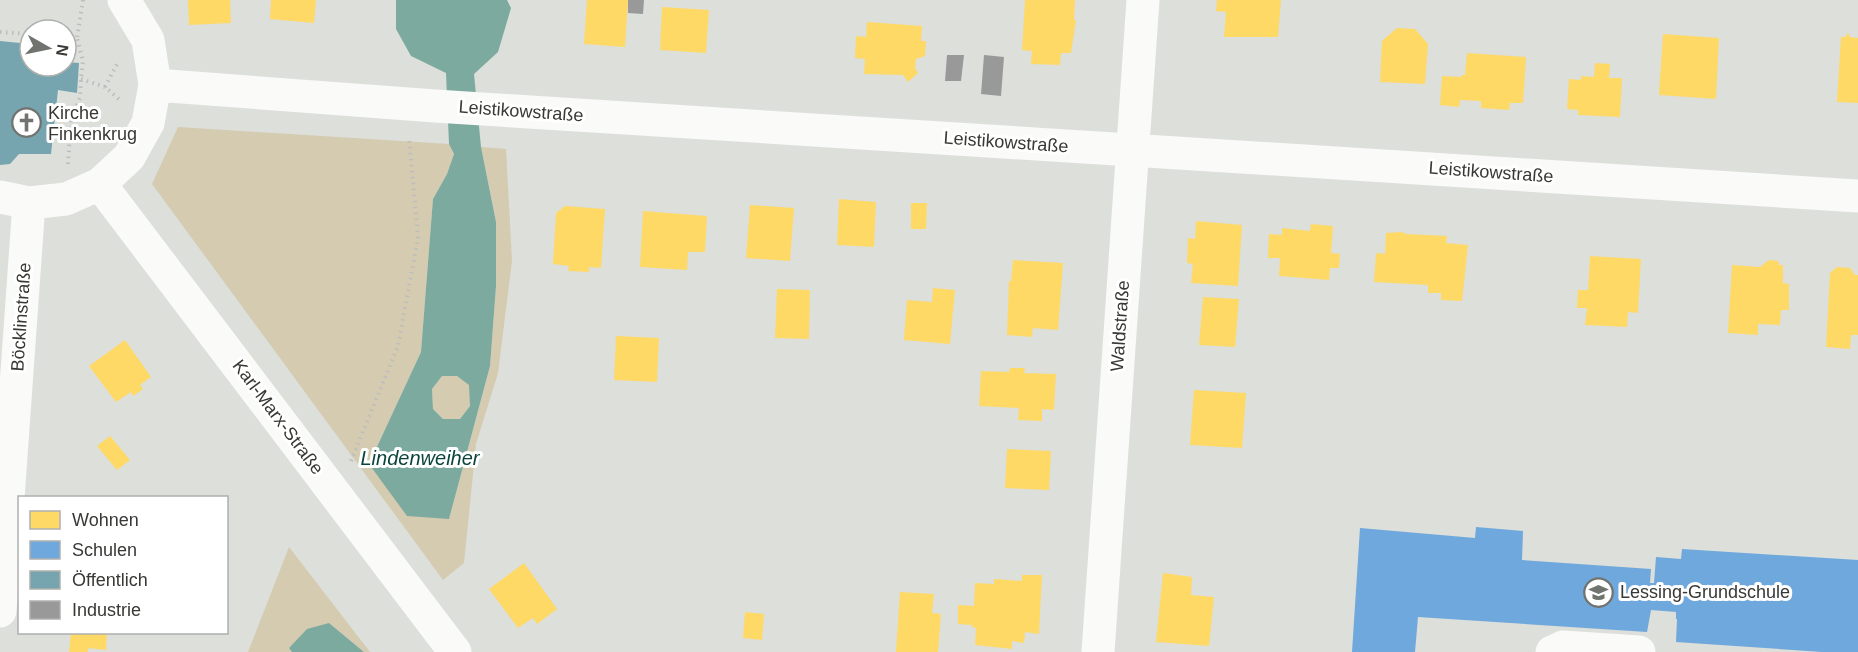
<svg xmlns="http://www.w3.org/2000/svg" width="1858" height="652" font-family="Arial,sans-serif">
  <rect width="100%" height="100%" fill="#dcdfda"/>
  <path fill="#d4cbb1" d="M 178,127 L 449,144 L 454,154 L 447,174 L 433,199 L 421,352 L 369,464 L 449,519 L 490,366 L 496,286 L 496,222 L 481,147 L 506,149 L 512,261 L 498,373 L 476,444 L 464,563 L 443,580 L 152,184 Z
    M 442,376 L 457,376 L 470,385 L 470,406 L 460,419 L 443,419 L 433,409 L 432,389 Z
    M 289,547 L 370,652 L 364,652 L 329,623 L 289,647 L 292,652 L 248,652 Z"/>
  <path fill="#7daa9e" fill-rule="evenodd" d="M 396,0 L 507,0 L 511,8 L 498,52 L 474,74 L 481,147 L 496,222 L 496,286 L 490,366 L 449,519 L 407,516 L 369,464 L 421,352 L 433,199 L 447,174 L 454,154 L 449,144 L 446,73 L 411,56 L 396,29 ZM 442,376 L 457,376 L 469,385 L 470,406 L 460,419 L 443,419 L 433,409 L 432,389 Z
    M 329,623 L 364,652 L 292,652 L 289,648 L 307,629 Z"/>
  <path fill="#ffd966" d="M 188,0 L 230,0 L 231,23 L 189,25 Z
    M 271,0 L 316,0 L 314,23 L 270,19 Z
    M 587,0 L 628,0 L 625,47 L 584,44 Z
    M 1025,0 L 1075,0 L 1074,20 L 1076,20 L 1071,53 L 1061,53 L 1060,65 L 1031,64 L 1032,51 L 1022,50 Z
    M 1217,0 L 1281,0 L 1278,37 L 1224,37 L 1226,12 L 1216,11 Z
    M 662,7 L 709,10 L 706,53 L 660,50 Z
    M 867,22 L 922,26 L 921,41 L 926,41 L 925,56 L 916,59 L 915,68 L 918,73 L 908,82 L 903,75 L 864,74 L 865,59 L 855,58 L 856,36 L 866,37 Z
    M 1397,28 L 1415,29 L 1428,44 L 1425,84 L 1380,82 L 1382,41 Z
    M 1848,33 L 1850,37 L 1858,38 L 1858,103 L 1837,102 L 1841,37 L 1845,37 Z
    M 1663,34 L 1719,38 L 1716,99 L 1659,95 Z
    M 1467,53 L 1526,57 L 1523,103 L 1510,103 L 1509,110 L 1481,108 L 1481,101 L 1460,100 L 1459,107 L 1440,105 L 1442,76 L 1461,77 L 1462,75 L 1465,75 Z
    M 1595,63 L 1610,64 L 1609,78 L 1622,78 L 1620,117 L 1578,115 L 1578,110 L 1567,109 L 1569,79 L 1581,80 L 1581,76 L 1594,77 Z
    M 839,199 L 876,202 L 874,247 L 837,245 Z
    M 911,203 L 927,203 L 926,229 L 911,229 Z
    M 750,205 L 794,208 L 790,261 L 746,258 Z
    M 565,206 L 605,209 L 601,268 L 589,267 L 589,272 L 568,271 L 569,266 L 553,264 L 556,213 Z
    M 643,211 L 707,216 L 705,252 L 688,252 L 687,270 L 640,267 Z
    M 1196,221 L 1242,225 L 1238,286 L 1191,283 L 1193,264 L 1187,263 L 1188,238 L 1195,239 Z
    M 1311,224 L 1333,226 L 1331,253 L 1340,254 L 1339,268 L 1330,268 L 1329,280 L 1279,276 L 1280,258 L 1268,258 L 1269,234 L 1282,235 L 1282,228 L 1310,231 Z
    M 1402,232 L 1406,234 L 1447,236 L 1446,243 L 1468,245 L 1462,301 L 1441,300 L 1441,293 L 1428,293 L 1428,285 L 1374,282 L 1376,253 L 1385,254 L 1386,233 Z
    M 1590,256 L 1641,259 L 1638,313 L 1628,312 L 1627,327 L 1585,325 L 1587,308 L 1577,308 L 1578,290 L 1588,290 Z
    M 1013,260 L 1063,263 L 1058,330 L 1033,328 L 1032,337 L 1007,335 L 1009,281 L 1011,281 Z
    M 1769,260 L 1778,261 L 1779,265 L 1783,265 L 1783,283 L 1789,284 L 1789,310 L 1781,310 L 1780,325 L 1758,324 L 1758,335 L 1728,333 L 1732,265 L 1760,267 Z
    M 1837,267 L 1850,268 L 1855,275 L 1858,275 L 1858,335 L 1851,335 L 1850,349 L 1826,347 L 1830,273 Z
    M 933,288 L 955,290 L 950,344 L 904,340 L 907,300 L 932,302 Z
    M 777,289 L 810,290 L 809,339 L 775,338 Z
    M 1203,297 L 1239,299 L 1235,347 L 1199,345 Z
    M 616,336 L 659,338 L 657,382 L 614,380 Z
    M 125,340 L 151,377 L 140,385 L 143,389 L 133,396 L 131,392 L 116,402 L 89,366 Z
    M 1010,368 L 1025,368 L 1024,373 L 1056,374 L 1054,410 L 1042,409 L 1042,421 L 1018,420 L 1019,408 L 979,406 L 981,371 L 1009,372 Z
    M 1194,390 L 1246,393 L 1242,448 L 1190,445 Z
    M 110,436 L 130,460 L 117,470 L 97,446 Z
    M 1007,449 L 1051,451 L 1049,490 L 1005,488 Z
    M 524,563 L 557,609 L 537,624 L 533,618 L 518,628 L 489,589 Z
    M 1163,573 L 1192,577 L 1191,595 L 1214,597 L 1209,646 L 1156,642 Z
    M 1022,575 L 1042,575 L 1039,634 L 1025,632 L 1024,643 L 1012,641 L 1012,649 L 975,645 L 976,628 L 972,627 L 972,625 L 958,624 L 958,605 L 974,606 L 975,583 L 994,584 L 994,579 L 1022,581 Z
    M 900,592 L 934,594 L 932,613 L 941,614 L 938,652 L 896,652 Z
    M 745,612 L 764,614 L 762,640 L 743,638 Z
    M 71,632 L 107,632 L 106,650 L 88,648 L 88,652 L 69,652 Z"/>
  <path fill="#6fa8dc" d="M 1476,527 L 1523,531 L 1522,560 L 1651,569 L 1650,583 L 1654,583 L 1656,557 L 1681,559 L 1682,549 L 1858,560 L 1858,652 L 1822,652 L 1676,642 L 1677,619 L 1676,619 L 1676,612 L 1651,610 L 1647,632 L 1418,617 L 1415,652 L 1352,652 L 1360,528 L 1475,538 Z"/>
  <path fill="#76a5af" d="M 0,41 L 30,44 L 30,66 L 66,66 L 66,62 L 79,63 L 77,93 L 58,90 L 51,154 L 19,154 L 10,164 L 0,165 Z"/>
  <path fill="#999" d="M 628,0 L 644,0 L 643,14 L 628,13 Z
    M 947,55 L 964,55 L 961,81 L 945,81 Z
    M 984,55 L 1004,57 L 1001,96 L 981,94 Z"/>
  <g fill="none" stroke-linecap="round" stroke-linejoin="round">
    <path stroke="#bdbebc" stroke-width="4" stroke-dasharray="1.5 4.5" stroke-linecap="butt" d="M 0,32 L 30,34
      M 66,37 L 77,38 L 83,0
      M 81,79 L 105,87 L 120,100
      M 105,87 L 117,64
      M 68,164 L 71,119 L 80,98 L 81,79 L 83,61 L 77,38
      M 351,461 L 398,346 L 418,238 L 409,138"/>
    <path stroke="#fafaf9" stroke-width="33" d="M 155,85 L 435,106 L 1858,196
      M 100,184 L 455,652
      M 0,197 L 29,203 L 66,199 L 100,184 L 129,157 L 148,123 L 155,85 L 148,40 L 124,0
      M 0,611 L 29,203
      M 1098,652 L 1143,0
      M 1552,652 L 1563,647 L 1639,652"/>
  </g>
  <defs>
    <symbol id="church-ring" viewBox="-11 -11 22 22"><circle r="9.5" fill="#fff" stroke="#71736f" stroke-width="1.5"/><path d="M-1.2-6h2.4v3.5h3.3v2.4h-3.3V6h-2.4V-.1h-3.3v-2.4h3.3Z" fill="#71736f"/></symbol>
    <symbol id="school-ring" viewBox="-11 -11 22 22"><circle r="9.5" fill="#fff" stroke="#71736f" stroke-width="1.5"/><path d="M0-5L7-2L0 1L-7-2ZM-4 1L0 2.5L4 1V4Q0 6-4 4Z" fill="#71736f"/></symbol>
  </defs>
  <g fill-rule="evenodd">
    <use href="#church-ring" x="10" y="106" width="33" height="33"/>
    <use href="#school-ring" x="1582" y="576" width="33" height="33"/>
  </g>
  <g text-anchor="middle" stroke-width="6" stroke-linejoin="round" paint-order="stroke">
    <g font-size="18" fill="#373935" stroke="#fff">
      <text transform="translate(521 111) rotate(4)" y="6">Leistikowstraße</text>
      <text transform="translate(1006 142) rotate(4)" y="6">Leistikowstraße</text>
      <text transform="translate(1491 172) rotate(4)" y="6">Leistikowstraße</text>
      <text transform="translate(21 317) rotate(-86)" y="6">Böcklinstraße</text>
      <text transform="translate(1120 326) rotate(-86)" y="6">Waldstraße</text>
      <text transform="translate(278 417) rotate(53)" y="6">Karl-Marx-Straße</text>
    </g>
    <g font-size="18" fill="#373935" stroke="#fff" text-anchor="start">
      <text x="48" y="119">Kirche<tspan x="48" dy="21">Finkenkrug</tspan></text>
      <text x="1620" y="598">Lessing-Grundschule</text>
    </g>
    <g font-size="20" font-style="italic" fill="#0b453a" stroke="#fff">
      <text x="420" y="465">Lindenweiher</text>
    </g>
  </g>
  <rect x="18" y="496" width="210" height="138" fill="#ffffff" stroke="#afb0ae" stroke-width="1.5"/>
  <rect x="30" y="511" width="30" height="18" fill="#ffd966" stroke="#afb0ae" stroke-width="1.5"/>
  <text x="72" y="526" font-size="18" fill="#373935">Wohnen</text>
  <rect x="30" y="541" width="30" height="18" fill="#6fa8dc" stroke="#afb0ae" stroke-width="1.5"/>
  <text x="72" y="556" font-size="18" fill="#373935">Schulen</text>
  <rect x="30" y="571" width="30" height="18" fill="#76a5af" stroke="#afb0ae" stroke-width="1.5"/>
  <text x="72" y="586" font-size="18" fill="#373935">Öffentlich</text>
  <rect x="30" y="601" width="30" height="18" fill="#999999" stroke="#afb0ae" stroke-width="1.5"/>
  <text x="72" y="616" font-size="18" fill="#373935">Industrie</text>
  <g transform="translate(48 48) rotate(99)"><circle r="28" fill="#ffffff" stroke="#afb0ae" stroke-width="1.5"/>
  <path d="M0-4.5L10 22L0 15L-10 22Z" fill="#71736f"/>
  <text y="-9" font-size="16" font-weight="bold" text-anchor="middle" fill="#373935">N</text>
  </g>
</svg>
